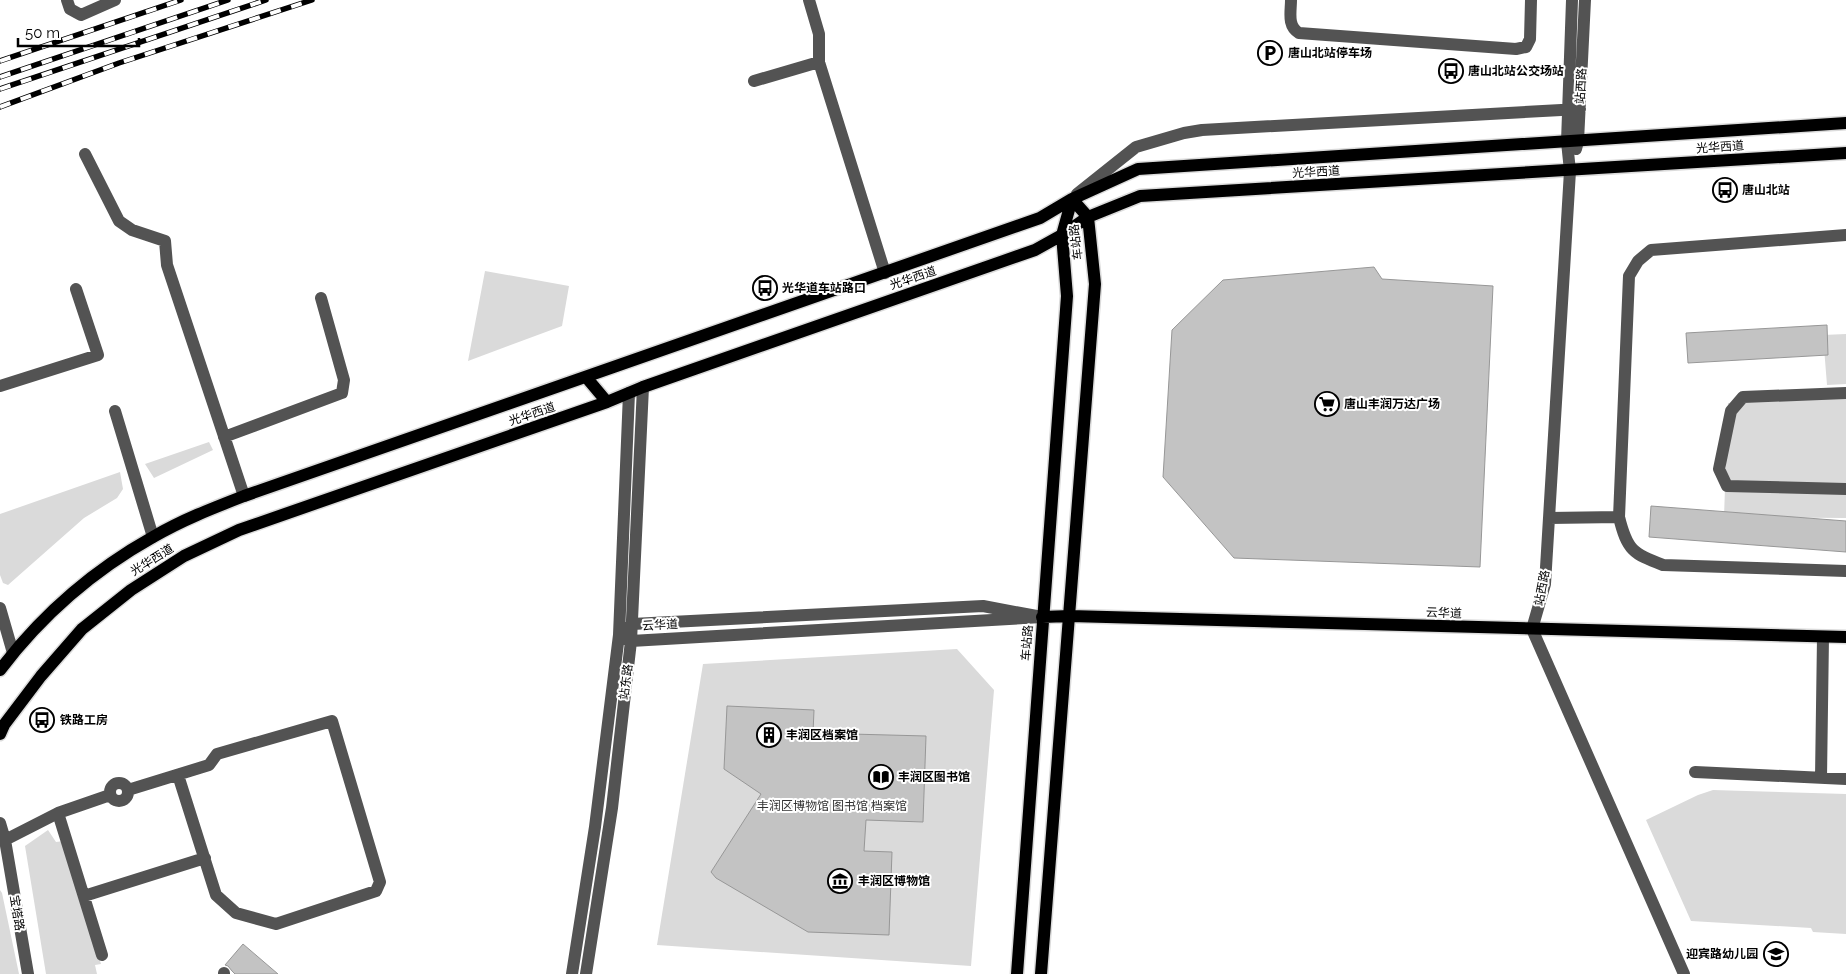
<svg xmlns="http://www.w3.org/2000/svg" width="1846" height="974" font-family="Raleway,'Noto Sans SC',sans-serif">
  <rect width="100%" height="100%" fill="#fff"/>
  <path fill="#dadada" d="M 485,271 L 569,286 L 562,326 L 468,361 Z
    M 1846,334 L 1846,384 L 1827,385 L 1823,335 Z
    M 1846,397 L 1846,518 L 1724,517 L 1728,403 Z
    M 209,442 L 213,450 L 154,478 L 145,464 Z
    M 120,472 L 123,489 L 117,498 L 84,518 L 8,585 L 3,583 L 0,575 L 0,514 Z
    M 957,649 L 994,690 L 971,966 L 657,945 L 703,664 Z
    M 1713,790 L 1846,794 L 1846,934 L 1813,932 L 1811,928 L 1691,921 L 1646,820 L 1698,795 Z
    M 48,830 L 56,842 L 64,841 L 101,964 L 95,965 L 97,974 L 46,974 L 25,846 Z
    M 0,890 L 2,893 L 19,974 L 0,974 Z"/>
  <path fill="#c3c3c3" stroke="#979797" d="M 1374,267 L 1382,279 L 1493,286 L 1480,567 L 1234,558 L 1163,477 L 1172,330 L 1223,280 Z
    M 1827,325 L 1828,355 L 1688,363 L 1686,333 Z
    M 1651,506 L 1846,521 L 1846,552 L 1649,537 Z
    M 727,706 L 814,710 L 813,733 L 926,736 L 923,822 L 866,820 L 864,851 L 892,852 L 889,935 L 808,932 L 716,878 L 711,872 L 761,794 L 724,769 Z
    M 243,944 L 278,974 L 235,974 L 232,971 L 228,966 L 225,965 Z"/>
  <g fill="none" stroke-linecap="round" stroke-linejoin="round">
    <defs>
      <path id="major" d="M 586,377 L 607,402
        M 1042,617 L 1070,616 L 1846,637
        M 0,670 C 41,616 94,570 153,537 C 182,520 213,508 244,496 L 1040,218 L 1072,199 L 1138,169 L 1846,123
        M 0,734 L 4,725 L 41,676 L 82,629 L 131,590 L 184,556 L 239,530 L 607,402 L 643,387 L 1035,250 L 1062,235 L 1088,217 L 1140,196 L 1846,153
        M 1017,974 L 1067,296 L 1062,235 L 1072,199
        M 1041,974 L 1095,284 L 1088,217 L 1072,199"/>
    </defs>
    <use href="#major" stroke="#dbdbdb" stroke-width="15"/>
    <path stroke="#535353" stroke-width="12" d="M 67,0 L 70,9 L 81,15 L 115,0
      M 809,0 L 819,34 L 819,62 L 885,273
      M 1291,0 C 1291,12 1287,26 1299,33 L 1516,49 L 1526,47 L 1530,39 L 1531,0
      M 1572,0 L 1567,142 L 1570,171 L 1545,584 L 1532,629 L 1684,974
      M 754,81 L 819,62
      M 1576,149 L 1578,141 L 1585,0
      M 85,154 L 119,221 L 132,230 L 165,241 L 167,265 L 244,496
      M 1077,194 L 1136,147 L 1184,133 L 1202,130 L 1580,109
      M 0,386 L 98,355 L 76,289
      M 1846,393 L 1743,397 L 1731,411 L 1719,469 L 1727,486 L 1846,489
      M 115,411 L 153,537
      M 224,437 L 342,393 L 344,380 L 321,298
      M 1619,517 L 1629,276 L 1638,261 L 1651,250 L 1846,235
      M 1549,518 L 1619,517 C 1627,550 1633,554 1663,565 L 1846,571
      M 983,606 L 1042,617 L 631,641 L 619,635 L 632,624 Z
      M 0,608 L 13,653
      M 1695,772 L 1846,779
      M 1821,778 L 1823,637
      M110 792a9 9 0 1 1 18 0a9 9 0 1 1-18 0Z
      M 128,790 L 209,765 L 217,754 L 332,721 L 380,882 L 376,891 L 276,924 L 236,913 L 216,895 L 178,775
      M 58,813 L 102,955
      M 0,823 L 5,840 L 28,974
      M 5,840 L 58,813 L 110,795
      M 84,896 L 205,858
      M 224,973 L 224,974
      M 572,974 L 595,827 L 619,635 L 629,393
      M 586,974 L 612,808 L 631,641 L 643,387"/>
    <use href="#major" stroke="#000" stroke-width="12"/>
    <defs>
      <path id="rail" d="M 0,61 L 181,0
        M 0,77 L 228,0
        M 0,89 L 266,0
        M 0,107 L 119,63 L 312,0"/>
    </defs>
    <use href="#rail" stroke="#000" stroke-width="5.5"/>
    <use href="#rail" stroke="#fff" stroke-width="4" stroke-dasharray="11" stroke-linecap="butt"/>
  </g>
  <defs>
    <symbol id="parking-ring" viewBox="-11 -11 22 22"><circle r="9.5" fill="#fff" stroke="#000" stroke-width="1.5"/><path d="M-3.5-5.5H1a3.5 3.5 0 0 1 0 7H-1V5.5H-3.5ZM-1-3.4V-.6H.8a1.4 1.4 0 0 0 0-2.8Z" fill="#000"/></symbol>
    <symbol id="bus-ring" viewBox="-11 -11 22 22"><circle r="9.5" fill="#fff" stroke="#000" stroke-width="1.5"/><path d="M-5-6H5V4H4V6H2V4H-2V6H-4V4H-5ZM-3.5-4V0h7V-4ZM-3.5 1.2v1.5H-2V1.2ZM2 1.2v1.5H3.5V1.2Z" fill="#000"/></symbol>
    <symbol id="supermarket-ring" viewBox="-11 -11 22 22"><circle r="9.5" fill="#fff" stroke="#000" stroke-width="1.5"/><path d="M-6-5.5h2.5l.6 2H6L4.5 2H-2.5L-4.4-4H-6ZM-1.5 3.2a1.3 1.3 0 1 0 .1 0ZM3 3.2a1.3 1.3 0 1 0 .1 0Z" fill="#000"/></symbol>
    <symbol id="building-ring" viewBox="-11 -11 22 22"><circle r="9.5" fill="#fff" stroke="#000" stroke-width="1.5"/><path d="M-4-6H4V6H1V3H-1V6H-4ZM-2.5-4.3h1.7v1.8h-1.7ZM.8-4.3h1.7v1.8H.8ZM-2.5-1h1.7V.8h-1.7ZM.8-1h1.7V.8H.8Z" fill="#000"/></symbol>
    <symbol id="library-ring" viewBox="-11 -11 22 22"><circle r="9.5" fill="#fff" stroke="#000" stroke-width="1.5"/><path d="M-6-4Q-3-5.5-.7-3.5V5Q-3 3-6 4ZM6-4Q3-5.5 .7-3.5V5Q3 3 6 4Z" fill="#000"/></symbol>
    <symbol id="museum-ring" viewBox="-11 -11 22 22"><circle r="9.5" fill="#fff" stroke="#000" stroke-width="1.5"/><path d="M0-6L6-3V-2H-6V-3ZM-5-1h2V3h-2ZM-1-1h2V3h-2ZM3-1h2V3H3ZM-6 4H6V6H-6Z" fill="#000"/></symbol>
    <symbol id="school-ring" viewBox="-11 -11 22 22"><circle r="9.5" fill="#fff" stroke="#000" stroke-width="1.5"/><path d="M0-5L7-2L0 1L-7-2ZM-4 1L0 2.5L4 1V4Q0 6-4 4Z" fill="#000"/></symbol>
  </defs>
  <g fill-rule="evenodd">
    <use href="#parking-ring" x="1256" y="39" width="28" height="28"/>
    <use href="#bus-ring" x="1437" y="57" width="28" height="28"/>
    <use href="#bus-ring" x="1711" y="176" width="28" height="28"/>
    <use href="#bus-ring" x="751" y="274" width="28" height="28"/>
    <use href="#supermarket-ring" x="1313" y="390" width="28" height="28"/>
    <use href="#bus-ring" x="28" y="706" width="28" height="28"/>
    <use href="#building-ring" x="755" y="721" width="28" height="28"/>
    <use href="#library-ring" x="867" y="763" width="28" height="28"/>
    <use href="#museum-ring" x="826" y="867" width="28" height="28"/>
    <use href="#school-ring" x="1762" y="940" width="28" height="28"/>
  </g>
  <g text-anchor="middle" stroke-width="4" stroke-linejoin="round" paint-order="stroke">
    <g font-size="12" font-weight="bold" fill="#000" stroke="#fff" text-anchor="start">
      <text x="1288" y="57">唐山北站停车场</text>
      <text x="1468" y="75">唐山北站公交场站</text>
      <text x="1742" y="194">唐山北站</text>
      <text x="782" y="292">光华道车站路口</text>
      <text x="1344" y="408">唐山丰润万达广场</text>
      <text x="60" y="724">铁路工房</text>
      <text x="786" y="739">丰润区档案馆</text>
      <text x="898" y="781">丰润区图书馆</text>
      <text x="858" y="885">丰润区博物馆</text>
      <text x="1758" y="958" text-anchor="end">迎宾路幼儿园</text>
    </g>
    <g font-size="12" fill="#000" stroke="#fff">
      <text transform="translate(1581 86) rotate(-87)" y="4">站西路</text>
      <text transform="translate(1720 147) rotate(-4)" y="4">光华西道</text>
      <text transform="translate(1316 172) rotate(-3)" y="4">光华西道</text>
      <text transform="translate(1076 242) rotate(-97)" y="4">车站路</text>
      <text transform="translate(913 278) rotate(-19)" y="4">光华西道</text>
      <text transform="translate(532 414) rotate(-19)" y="4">光华西道</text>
      <text transform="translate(152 560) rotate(-32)" y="4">光华西道</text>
      <text transform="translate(1542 588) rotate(-79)" y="4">站西路</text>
      <text transform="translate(1444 613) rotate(2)" y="4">云华道</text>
      <text transform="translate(660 625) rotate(-3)" y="4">云华道</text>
      <text transform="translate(1027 643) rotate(-86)" y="4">车站路</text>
      <text transform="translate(626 682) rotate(-83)" y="4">站东路</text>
      <text transform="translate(17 913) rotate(81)" y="4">宝塔路</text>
    </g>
    <g font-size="12" fill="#313131" stroke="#fff">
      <text x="832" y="810">丰润区博物馆 图书馆 档案馆</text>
    </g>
  </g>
  <path d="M18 38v8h121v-8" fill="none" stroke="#000000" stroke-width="2.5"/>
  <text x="25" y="38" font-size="15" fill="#000000" stroke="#ffffff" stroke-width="4" paint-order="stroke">50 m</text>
</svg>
